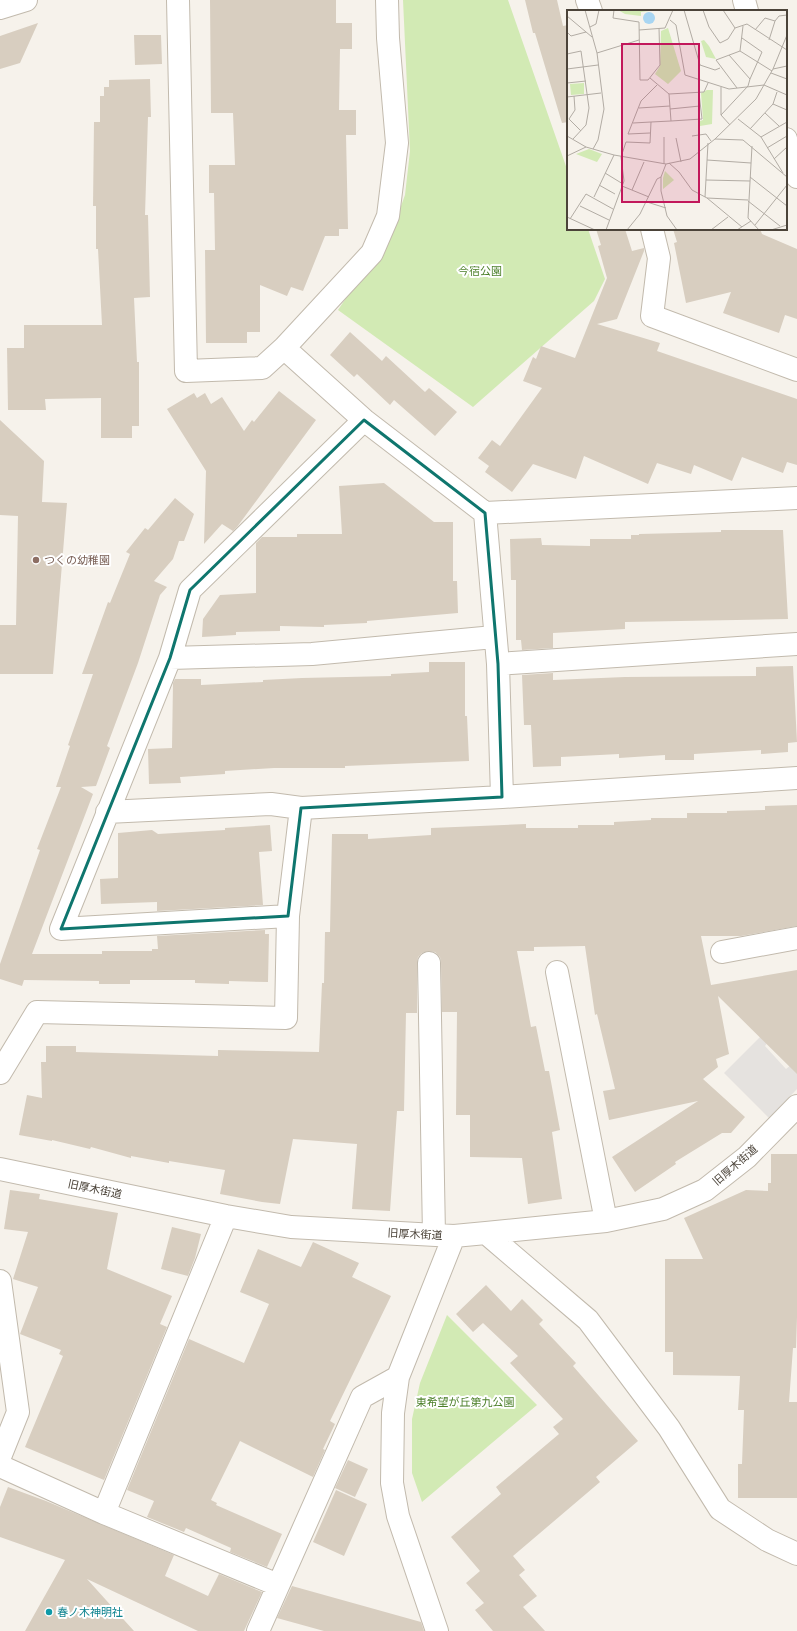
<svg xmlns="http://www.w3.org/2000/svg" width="797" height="1631" font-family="'Asap Condensed','Noto Sans JP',sans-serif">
  <rect width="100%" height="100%" fill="#f6f2eb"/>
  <path fill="#d2eab4" d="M 403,0 L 508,0 L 568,172 L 568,229 L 588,229 L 605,279 L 594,301 L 473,407 L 338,310 L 393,228 L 405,195 L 410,151 Z
    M 447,1315 L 537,1405 L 422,1502 L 412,1473 L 412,1419 L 420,1383 Z"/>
  <path fill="#e5e2df" d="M 769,1028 L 774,1034 L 765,1046 L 786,1069 L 797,1060 L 797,1089 L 769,1118 L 724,1073 Z"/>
  <path fill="#d8cec0" d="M 210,0 L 336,0 L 336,23 L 352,23 L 352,49 L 340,49 L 339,110 L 356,110 L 356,135 L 346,135 L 348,229 L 339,229 L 339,236 L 325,236 L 303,291 L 291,287 L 287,296 L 260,285 L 260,332 L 247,332 L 247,343 L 206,343 L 205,250 L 215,250 L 214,193 L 209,193 L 209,165 L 235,165 L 233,113 L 211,113 Z
    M 525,0 L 557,0 L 563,26 L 568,25 L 568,122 L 562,123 L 535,33 L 533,33 Z
    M 38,23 L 20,63 L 0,69 L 0,36 Z
    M 134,35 L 161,35 L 162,64 L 135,65 Z
    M 150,79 L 151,117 L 148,117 L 145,215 L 148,215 L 150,297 L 134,298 L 137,362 L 139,362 L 139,426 L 132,426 L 132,438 L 101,438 L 101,398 L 45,399 L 46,410 L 8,410 L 7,348 L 24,348 L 24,325 L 102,325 L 98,249 L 96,249 L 96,206 L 93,206 L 94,122 L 100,122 L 100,96 L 104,96 L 104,87 L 109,87 L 109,80 Z
    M 596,229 L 625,229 L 632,251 L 644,248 L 644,251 L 617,319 L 597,324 L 660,343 L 657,351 L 797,399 L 797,465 L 787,462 L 783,473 L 742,457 L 732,481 L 694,465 L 691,474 L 657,463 L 648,484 L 584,456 L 576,479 L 533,464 L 512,492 L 485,472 L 489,466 L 478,458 L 492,440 L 500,446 L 542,388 L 523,381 L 533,357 L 536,359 L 541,346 L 575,358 L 607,278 L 598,246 L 601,245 Z
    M 673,229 L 760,229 L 762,234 L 797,249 L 797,319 L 785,315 L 779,333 L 723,313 L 731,292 L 686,303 L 674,243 L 677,242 Z
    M 350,332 L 382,361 L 386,356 L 425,392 L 429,388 L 457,412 L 435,436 L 394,400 L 390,405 L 357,374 L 354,377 L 330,355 Z
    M 279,391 L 316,420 L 237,527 L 233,531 L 222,524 L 204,544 L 206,471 L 167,409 L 194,393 L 197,398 L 205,393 L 211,404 L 222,397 L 244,431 L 252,420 L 254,422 Z
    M 0,420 L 44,461 L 42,502 L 67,503 L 53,674 L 0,674 L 0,625 L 16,625 L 18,516 L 0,515 Z
    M 384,483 L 434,522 L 453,522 L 453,581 L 457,581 L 458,613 L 367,621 L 367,623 L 324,625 L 324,627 L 280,626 L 280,631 L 236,632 L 236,635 L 202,637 L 203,619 L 220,595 L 256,593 L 256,543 L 262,537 L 297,537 L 297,534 L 342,534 L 339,486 Z
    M 175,498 L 194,514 L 184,541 L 179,541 L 173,559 L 154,581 L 167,587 L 160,595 L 138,663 L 107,746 L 110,748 L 96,786 L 81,787 L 93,794 L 32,954 L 102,954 L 102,951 L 152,951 L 152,949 L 158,949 L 157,936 L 265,930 L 265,934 L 269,934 L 268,982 L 229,981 L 229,984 L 195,983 L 195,980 L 130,980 L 130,984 L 99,984 L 99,981 L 24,980 L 22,986 L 0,979 L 0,964 L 40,850 L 37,849 L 61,787 L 56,787 L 70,746 L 68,745 L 93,674 L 82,674 L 108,602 L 110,603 L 130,554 L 126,552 L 145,528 L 148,530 Z
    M 721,530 L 783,530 L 788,619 L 625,622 L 625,629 L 553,633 L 553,648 L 522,650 L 521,640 L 516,640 L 516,580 L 511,580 L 510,539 L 541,538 L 542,545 L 590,546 L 590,539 L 631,539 L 631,535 L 639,535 L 639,534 L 721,532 Z
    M 429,662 L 465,662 L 465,716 L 467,716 L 469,761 L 345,766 L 345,768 L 274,768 L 225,771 L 225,774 L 180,777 L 181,783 L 149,784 L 148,749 L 172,748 L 173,683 L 175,679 L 201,679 L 201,685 L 263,682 L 263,680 L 302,678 L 391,676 L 391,674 L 429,672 Z
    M 793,666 L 797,742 L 788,743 L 788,752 L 761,754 L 761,750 L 694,754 L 694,760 L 665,760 L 665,755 L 619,758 L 619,754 L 561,757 L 561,766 L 533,767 L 531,725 L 524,725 L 522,675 L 553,673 L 553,680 L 625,677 L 756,676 L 756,667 Z
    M 797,805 L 797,926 L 741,936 L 701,936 L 711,985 L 797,970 L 797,1074 L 718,996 L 729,1054 L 716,1059 L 718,1067 L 703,1079 L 745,1117 L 731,1133 L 722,1133 L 675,1162 L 676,1164 L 635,1192 L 612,1157 L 698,1101 L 609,1120 L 603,1091 L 615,1089 L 597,1014 L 595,1015 L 585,946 L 534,947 L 534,951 L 517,951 L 531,1027 L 536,1026 L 545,1071 L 549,1071 L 560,1130 L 552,1132 L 562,1199 L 528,1204 L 522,1158 L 470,1157 L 470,1115 L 456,1115 L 457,1012 L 442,1012 L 441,962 L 440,957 L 435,952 L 429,951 L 422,953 L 418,957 L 417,963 L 417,1013 L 406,1013 L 404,1111 L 397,1111 L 390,1211 L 352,1209 L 357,1144 L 293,1139 L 280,1204 L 262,1202 L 220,1194 L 225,1170 L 169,1161 L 169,1163 L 131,1156 L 131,1158 L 91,1147 L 90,1149 L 52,1140 L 52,1141 L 19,1135 L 27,1095 L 42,1098 L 41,1062 L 46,1062 L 46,1046 L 76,1046 L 76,1052 L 218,1056 L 218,1050 L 319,1052 L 322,983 L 324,983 L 325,932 L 330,932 L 332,834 L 368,834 L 368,839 L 431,835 L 431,828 L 526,824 L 526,828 L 578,828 L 578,825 L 614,825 L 614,822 L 651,820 L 651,818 L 687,818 L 687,813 L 727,813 L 727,811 L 765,810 L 765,806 Z
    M 270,825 L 272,851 L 259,852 L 263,905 L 157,911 L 157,902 L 101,904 L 100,879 L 118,878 L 118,833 L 152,830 L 158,834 L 225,830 L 225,828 Z
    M 771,1154 L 797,1154 L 797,1317 L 796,1348 L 793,1348 L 789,1402 L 797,1402 L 797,1498 L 738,1498 L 738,1464 L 742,1464 L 744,1410 L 738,1410 L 740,1376 L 673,1375 L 673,1352 L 665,1352 L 665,1259 L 703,1259 L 684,1218 L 746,1190 L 768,1191 L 768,1183 L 771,1183 Z
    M 10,1190 L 40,1194 L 39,1199 L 118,1213 L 107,1269 L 172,1296 L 160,1324 L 167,1327 L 104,1480 L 25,1447 L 63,1356 L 59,1354 L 61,1350 L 20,1334 L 38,1287 L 13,1279 L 28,1232 L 4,1229 Z
    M 172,1227 L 201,1234 L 195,1258 L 188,1276 L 161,1269 Z
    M 313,1242 L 359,1263 L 352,1277 L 391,1296 L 330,1421 L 335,1424 L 323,1449 L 325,1450 L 313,1477 L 240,1441 L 211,1500 L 217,1503 L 216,1505 L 282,1534 L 267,1567 L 230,1552 L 231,1548 L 186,1528 L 184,1532 L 147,1517 L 154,1501 L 127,1490 L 189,1339 L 244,1363 L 269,1304 L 240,1292 L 258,1249 L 301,1267 Z
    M 486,1285 L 511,1311 L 522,1299 L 543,1320 L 539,1324 L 576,1363 L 573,1366 L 638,1441 L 596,1477 L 600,1482 L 513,1556 L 525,1570 L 519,1575 L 537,1596 L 523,1607 L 545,1631 L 493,1631 L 475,1610 L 484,1603 L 466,1583 L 480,1571 L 451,1537 L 501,1494 L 496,1487 L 559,1434 L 553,1427 L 563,1419 L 510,1363 L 518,1356 L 483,1323 L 473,1332 L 456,1314 Z
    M 348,1460 L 368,1469 L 355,1497 L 335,1488 Z
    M 8,1487 L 46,1501 L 174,1555 L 165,1576 L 208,1596 L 219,1574 L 262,1592 L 244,1631 L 198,1631 L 87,1579 L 134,1631 L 25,1631 L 65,1560 L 0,1537 L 0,1507 Z
    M 336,1490 L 367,1504 L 344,1556 L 313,1542 Z
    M 292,1586 L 421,1622 L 424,1631 L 324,1631 L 277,1618 Z"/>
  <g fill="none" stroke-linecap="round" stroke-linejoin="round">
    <defs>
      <path id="street" d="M 178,0 L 186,371 L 262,368 L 284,348 L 372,253 L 388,216 L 397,143 L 388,38 L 387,0
        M 587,0 L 591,11
        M 744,0 L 747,11
        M 0,8 L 26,0
        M 786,139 L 797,177
        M 652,229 L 659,258 L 652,316 L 797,370
        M 485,513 L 797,498
        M 170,658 L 312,654 L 494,637
        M 498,664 L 797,644
        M 502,797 L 797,778
        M 107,812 L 271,804 L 301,808
        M 288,916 L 61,929 L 170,658 L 190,590 L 364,420
        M 722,952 L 797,938
        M 429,963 L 434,1235
        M 557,972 L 606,1221
        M 0,1073 L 37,1012 L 286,1018 L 288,916 L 301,808 L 502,797 L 498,664 L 485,513 L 364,420 L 284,348
        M 0,1169 L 226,1216 L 291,1227 L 454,1236 L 486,1233 L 606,1221 L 663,1209 L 705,1190 L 747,1157 L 797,1106
        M 486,1233 L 588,1320 L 669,1428 L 720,1509 L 767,1540 L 797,1554
        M 0,1281 L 18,1412 L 0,1457
        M 0,1466 L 104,1513 L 278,1585
        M 104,1513 L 226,1216
        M 258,1631 L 362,1397 L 398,1377
        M 437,1631 L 398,1516 L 392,1483 L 393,1413 L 398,1377 L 454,1236"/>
    </defs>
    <use href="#street" stroke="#c2baad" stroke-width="24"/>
    <use href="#street" stroke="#fff" stroke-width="22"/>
  </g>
  <path fill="none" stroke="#0f766e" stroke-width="3" stroke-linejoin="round" d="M 364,420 L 485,513 L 498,664 L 502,797 L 301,808 L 288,916 L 61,929 L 170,658 L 190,590 Z"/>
  <circle fill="#8d6e63" stroke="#fff" stroke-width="1.5" cx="36" cy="560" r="4"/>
  <circle fill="#0f9aa8" stroke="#fff" stroke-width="1.5" cx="49" cy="1612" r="4"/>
  <g text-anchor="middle" stroke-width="4" stroke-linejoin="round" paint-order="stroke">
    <g font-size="11" fill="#4b7f29" stroke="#fff">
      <text x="480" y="275">今宿公園</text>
      <text x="465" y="1406">東希望が丘第九公園</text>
    </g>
    <g font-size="11" fill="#785e54" stroke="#fff" text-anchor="start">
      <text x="44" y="564">つくの幼稚園</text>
    </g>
    <g font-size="11" fill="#4b4339" stroke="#fff">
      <text transform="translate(735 1165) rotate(-41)" y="4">旧厚木街道</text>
      <text transform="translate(95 1189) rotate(12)" y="4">旧厚木街道</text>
      <text transform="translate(415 1234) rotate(3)" y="4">旧厚木街道</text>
    </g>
    <g font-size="11" fill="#0d838f" stroke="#fff" text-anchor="start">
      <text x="57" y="1616">春ノ木神明社</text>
    </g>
  </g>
  <g transform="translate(567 10)">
    <rect width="220" height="220" fill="#f6f2eb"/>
    <path d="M 51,0 L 90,0 L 74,2 L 74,6 L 58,4 ZM 101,18 L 114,61 L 101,74 L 88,64 L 93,56 L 94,21 ZM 137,30 L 142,36 L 149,49 L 139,47 L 134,31 ZM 17,73 L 17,84 L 4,85 L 3,74 ZM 140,80 L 146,80 L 145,114 L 133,116 L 133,111 L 136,110 L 134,83 ZM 22,139 L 35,144 L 30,152 L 9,144 ZM 98,161 L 107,170 L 96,179 L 96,168 Z" fill="#d2eab4"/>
    <path d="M76 8a6 6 0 1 1 12 0a6 6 0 1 1-12 0Z" fill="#a8d5f2"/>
    <path fill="none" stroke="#b2aca4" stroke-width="1" d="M 18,0 L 30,43 L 37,99 L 31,130 L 26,139M 47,0 L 46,8 L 72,12 L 73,70 L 81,70 L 93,55 L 92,18M 117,0 L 133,55 L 148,60 L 153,58M 136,0 L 142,17 L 153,33 L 161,29 L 168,18 L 180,14 L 220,40M 156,0 L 168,18M 0,6 L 25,27M 103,10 L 109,15 L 118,65 L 162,79 L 197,75 L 220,85M 23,17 L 29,14 L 32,0M 72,20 L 98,18 L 106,0M 188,20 L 198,8 L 208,11 L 212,6 L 220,5M 0,22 L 4,26 L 19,22M 202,30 L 208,11M 173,41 L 205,61M 30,43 L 72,30M 0,44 L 14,41 L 22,98 L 19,115 L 6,129M 162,45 L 183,69 L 195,42 L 175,28M 0,59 L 31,55M 206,59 L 220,56M 204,63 L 220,69M 0,73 L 19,71M 154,77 L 154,105 L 163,115M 170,78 L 149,50 L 173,41 L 176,16M 210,82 L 206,94 L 220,100M 102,84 L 137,82 L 141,73M 7,86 L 8,100 L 2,109 L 14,121M 0,87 L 34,83M 72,98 L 103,96M 103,99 L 133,96M 198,103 L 212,116M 154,105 L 181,76 L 183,69M 171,109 L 194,127 L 216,163M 104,111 L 135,109 L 132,83M 66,113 L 84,112M 183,119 L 206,94M 83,123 L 61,124 L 74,91 L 90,75M 0,126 L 19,137 L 47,145 L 99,154 L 123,149 L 148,129 L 176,130 L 220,167M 125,126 L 139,124 L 144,131M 97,127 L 97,154M 194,127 L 220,112M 109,128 L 114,152M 148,129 L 189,89 L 206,59 L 220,25M 185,136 L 181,208 L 192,220M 200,138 L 220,126M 0,146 L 19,137M 207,149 L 220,137M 140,150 L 184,153M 102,153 L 112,162 L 125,180 L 140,188 L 175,217M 99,154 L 94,167 L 94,181 L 100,206 L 110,220M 38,163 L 56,174M 183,167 L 220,196M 139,170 L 183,171M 32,175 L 48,184M 55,176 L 82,187M 65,180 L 77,152M 27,187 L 47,145M 138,187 L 141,133M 140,188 L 181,190M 181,191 L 213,216M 80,192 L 99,198M 13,196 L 42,210M 0,207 L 28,220M 3,209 L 19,184 L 46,199M 188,215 L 220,175M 39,220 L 57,171 L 54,147 L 59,132 L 83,133 L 84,112 L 104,111 L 102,84 L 83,68M 60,220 L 73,204 L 90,169 L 94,167M 144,220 L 161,207M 170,220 L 184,211M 204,220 L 220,215"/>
    <path fill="#c2185b" fill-opacity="0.15" stroke="#c2185b" stroke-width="2" d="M 55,34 L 132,34 L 132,192 L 55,192 Z"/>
    <rect width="220" height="220" fill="none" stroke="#4b4339" stroke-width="2"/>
  </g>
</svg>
